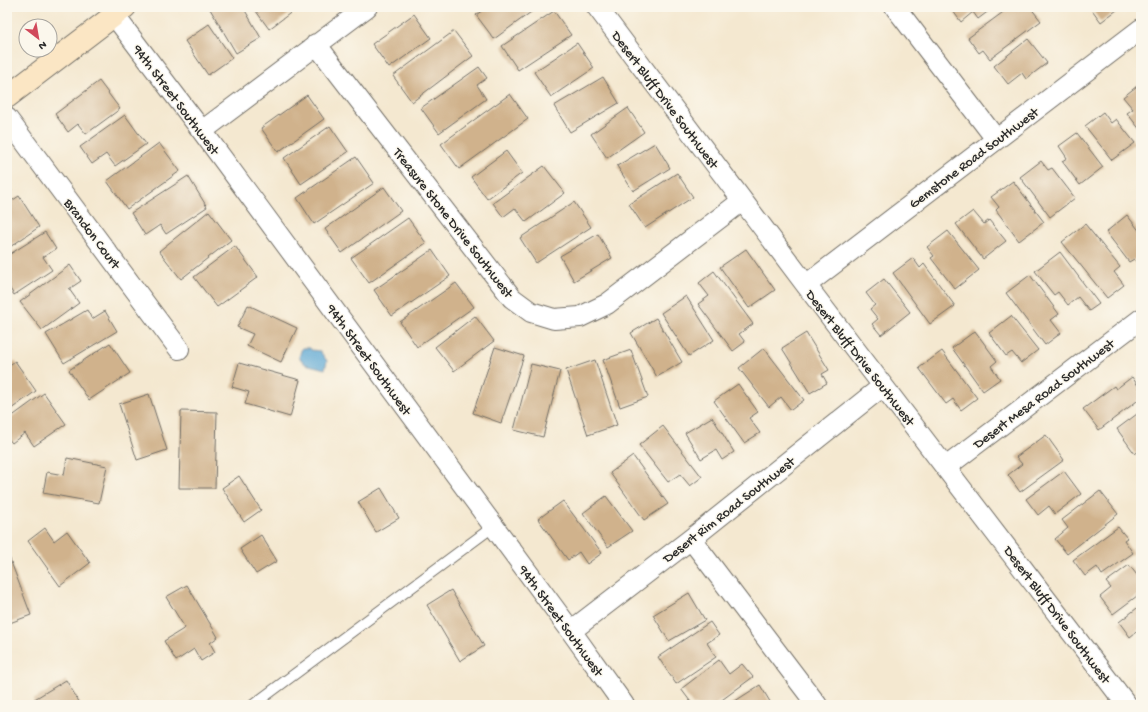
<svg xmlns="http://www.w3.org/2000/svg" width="1148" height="712" font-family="'Gochi Hand',sans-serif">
  <rect width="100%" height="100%" fill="#fbf7ec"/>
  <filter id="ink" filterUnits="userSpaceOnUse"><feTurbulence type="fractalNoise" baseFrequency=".025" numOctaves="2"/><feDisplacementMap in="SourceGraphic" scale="8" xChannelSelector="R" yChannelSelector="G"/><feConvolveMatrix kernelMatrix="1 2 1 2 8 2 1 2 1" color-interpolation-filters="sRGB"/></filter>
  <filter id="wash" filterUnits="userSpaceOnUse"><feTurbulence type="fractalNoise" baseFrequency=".012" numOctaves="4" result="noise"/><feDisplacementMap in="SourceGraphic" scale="16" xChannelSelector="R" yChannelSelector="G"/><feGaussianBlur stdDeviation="0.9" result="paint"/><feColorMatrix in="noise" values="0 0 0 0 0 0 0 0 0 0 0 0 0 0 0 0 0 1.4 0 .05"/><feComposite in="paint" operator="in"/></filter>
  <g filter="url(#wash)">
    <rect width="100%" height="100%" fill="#f4e8d0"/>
    <path fill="#5ba7d4" stroke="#436980" d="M 302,348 L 310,348 L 311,350 L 320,351 L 327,361 L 325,369 L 305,364 L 299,357 Z"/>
    <g id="blocks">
      <path fill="#d0b28c" d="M 213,7 L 243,7 L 261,38 L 236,53 L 210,9 Z
        M 253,7 L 291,7 L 293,11 L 269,29 Z
        M 487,7 L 538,7 L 494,39 L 476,15 Z
        M 950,7 L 994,7 L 978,19 L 973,12 L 961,22 Z
        M 1010,7 L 1030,7 L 1041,21 L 990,59 L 983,50 L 979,53 L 968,38 Z
        M 1090,7 L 1121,7 L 1101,22 Z
        M 554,11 L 571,35 L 518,70 L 502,46 Z
        M 414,14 L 431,38 L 389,68 L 372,44 Z
        M 209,24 L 232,58 L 208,75 L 185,41 Z
        M 454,31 L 473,56 L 412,102 L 393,76 Z
        M 1028,39 L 1047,63 L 1026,79 L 1022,73 L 1008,84 L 994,66 Z
        M 577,43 L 594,68 L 551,97 L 534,72 Z
        M 479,67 L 487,78 L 477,85 L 486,99 L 439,133 L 421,108 Z
        M 603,77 L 619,103 L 570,132 L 554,106 Z
        M 99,81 L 120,109 L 86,134 L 78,124 L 68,132 L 55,114 Z
        M 1141,83 L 1141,131 L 1127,113 L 1133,109 L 1123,97 Z
        M 510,94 L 528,119 L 459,169 L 441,144 Z
        M 307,95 L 324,119 L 278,152 L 261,128 Z
        M 628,108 L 644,132 L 607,158 L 591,134 Z
        M 1103,112 L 1111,123 L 1116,119 L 1135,143 L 1112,160 L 1085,126 Z
        M 125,115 L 146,144 L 115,166 L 106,154 L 92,164 L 80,147 Z
        M 330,126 L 348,152 L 301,184 L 284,158 Z
        M 1077,133 L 1103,167 L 1080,185 L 1062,161 L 1067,158 L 1059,146 Z
        M 159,143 L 180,171 L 127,209 L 107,181 Z
        M 655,143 L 670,168 L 633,191 L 617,166 Z
        M 506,151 L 522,173 L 487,199 L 471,177 Z
        M 356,157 L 374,183 L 314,224 L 297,198 Z
        M 1041,161 L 1048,170 L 1052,168 L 1075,198 L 1050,217 L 1020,177 Z
        M 544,166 L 565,193 L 526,222 L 515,208 L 503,217 L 493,203 Z
        M 677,173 L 693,197 L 645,228 L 629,204 Z
        M 188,176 L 207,207 L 166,234 L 160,225 L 145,235 L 131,213 Z
        M 1013,181 L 1044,222 L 1019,241 L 996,210 L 999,207 L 991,197 Z
        M 7,184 L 12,191 L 7,195 Z
        M 384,187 L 401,211 L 342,253 L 325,229 Z
        M 19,196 L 39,227 L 7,249 L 7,204 Z
        M 574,202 L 591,227 L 536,263 L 520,238 Z
        M 209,211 L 231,240 L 181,279 L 159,251 Z
        M 973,211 L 984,224 L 989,220 L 1006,241 L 983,259 L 956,224 Z
        M 1127,215 L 1141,233 L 1141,268 L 1134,259 L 1129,262 L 1106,232 Z
        M 408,218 L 426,243 L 369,283 L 351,258 Z
        M 1085,224 L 1120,267 L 1114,272 L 1124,285 L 1107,298 L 1062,242 Z
        M 948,231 L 979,270 L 955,289 L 931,258 L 934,256 L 927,247 Z
        M 45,232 L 56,249 L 43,257 L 52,270 L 14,295 L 7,284 L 7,256 Z
        M 598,234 L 612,258 L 574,281 L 560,256 Z
        M 235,246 L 258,277 L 217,307 L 194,277 Z
        M 746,249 L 775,290 L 749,308 L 720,267 Z
        M 432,250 L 450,276 L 392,316 L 374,290 Z
        M 1060,252 L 1099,304 L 1089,311 L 1078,297 L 1068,305 L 1058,292 L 1054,295 L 1035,271 Z
        M 913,258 L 920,268 L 924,264 L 955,306 L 930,324 L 893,273 Z
        M 70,265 L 81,281 L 69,289 L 79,303 L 42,330 L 20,302 Z
        M 714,271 L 753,324 L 739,334 L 745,342 L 733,351 L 698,304 L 709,296 L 699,283 Z
        M 1030,275 L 1059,314 L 1051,320 L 1061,333 L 1045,345 L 1006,293 Z
        M 884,279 L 910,312 L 881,335 L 872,324 L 878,319 L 870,309 L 875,305 L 866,293 Z
        M 456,283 L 474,307 L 417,347 L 400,322 Z
        M 686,296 L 714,340 L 689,356 L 661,313 Z
        M 248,305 L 297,328 L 281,362 L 247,346 L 253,334 L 237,327 Z
        M 87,310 L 92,319 L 105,311 L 117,331 L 64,363 L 46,334 Z
        M 475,316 L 494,341 L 454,371 L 435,347 Z
        M 1011,316 L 1038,350 L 1021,363 L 1012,352 L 1006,356 L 989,333 Z
        M 656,318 L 682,362 L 657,377 L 631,333 Z
        M 975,331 L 997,361 L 991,366 L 1000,379 L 983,391 L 952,348 Z
        M 806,333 L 829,370 L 822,374 L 827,383 L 810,393 L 782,348 Z
        M 110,343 L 130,373 L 89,400 L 69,370 Z
        M 495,347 L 524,356 L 501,423 L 473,413 Z
        M 764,348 L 804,400 L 791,410 L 781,397 L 769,407 L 739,368 Z
        M 631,350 L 648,397 L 620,407 L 603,360 Z
        M 942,351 L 977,398 L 961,410 L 953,399 L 946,404 L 919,368 Z
        M 595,360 L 617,425 L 588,435 L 566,370 Z
        M 15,361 L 36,391 L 7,412 L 7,367 Z
        M 239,363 L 300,380 L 290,417 L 245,404 L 249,392 L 232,387 Z
        M 531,364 L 560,371 L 543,437 L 514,430 Z
        M 1132,377 L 1141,390 L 1141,398 L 1099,430 L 1083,409 L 1114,386 L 1116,389 Z
        M 738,384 L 758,412 L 749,418 L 760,433 L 744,443 L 714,401 Z
        M 44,393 L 66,424 L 34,446 L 25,433 L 12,443 L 7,437 L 7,420 Z
        M 149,394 L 167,450 L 137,460 L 119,404 Z
        M 181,411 L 217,412 L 215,488 L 179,488 Z
        M 1141,411 L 1141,449 L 1135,454 L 1117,429 Z
        M 712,417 L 734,452 L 722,460 L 716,450 L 701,459 L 685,433 Z
        M 663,426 L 702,477 L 690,486 L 680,474 L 668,482 L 639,445 Z
        M 1046,435 L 1064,460 L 1020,492 L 1008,475 L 1022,464 L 1016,457 Z
        M 633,456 L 668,504 L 644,520 L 610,473 Z
        M 67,458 L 107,466 L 99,503 L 43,493 L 47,472 L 64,475 Z
        M 1064,471 L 1081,494 L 1055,514 L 1049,506 L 1038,515 L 1026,499 Z
        M 239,476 L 261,510 L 244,522 L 222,488 Z
        M 381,488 L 399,518 L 376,532 L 358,502 Z
        M 1100,491 L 1118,514 L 1067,554 L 1055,539 L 1068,528 L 1062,520 Z
        M 606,496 L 632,531 L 608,547 L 583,513 Z
        M 563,501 L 602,553 L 587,564 L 579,552 L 568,560 L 538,519 Z
        M 1118,527 L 1127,538 L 1124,540 L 1133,553 L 1102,575 L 1097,567 L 1085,576 L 1073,560 Z
        M 45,528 L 54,541 L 67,531 L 90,563 L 60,586 L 28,541 Z
        M 261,535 L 277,561 L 256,574 L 240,549 Z
        M 7,554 L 8,554 L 31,615 L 7,624 Z
        M 1129,565 L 1141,580 L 1141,593 L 1113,614 L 1100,597 L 1111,588 L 1106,582 Z
        M 187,585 L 218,637 L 210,643 L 215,652 L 201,661 L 194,649 L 176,661 L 164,641 L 185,628 L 166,597 Z
        M 451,590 L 484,646 L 460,661 L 427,605 Z
        M 689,593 L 705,620 L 669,641 L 653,615 Z
        M 1141,605 L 1141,628 L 1130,637 L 1119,622 Z
        M 710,622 L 719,635 L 707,643 L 716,657 L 676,684 L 658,657 Z
        M 719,660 L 729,674 L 742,664 L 753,677 L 715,705 L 693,705 L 681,689 Z
        M 66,680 L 81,705 L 35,705 L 33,700 Z
        M 760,685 L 772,705 L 729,705 Z"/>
    </g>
  </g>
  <g filter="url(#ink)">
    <use href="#blocks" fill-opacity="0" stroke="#716d65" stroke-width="1"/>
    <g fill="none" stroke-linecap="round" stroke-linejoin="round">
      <defs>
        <path id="lane" d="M 253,705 L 494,526"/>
        <path id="street" d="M 597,7 L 806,285 L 1127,705
          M 895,7 L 996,139
          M 114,15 L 202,131 L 571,631 L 624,705
          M 316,44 L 512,298 L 531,312 L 554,319 L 580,317 L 607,304 L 742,201
          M 7,118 L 179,349
          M 202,131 L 367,7
          M 806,285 L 1141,29
          M 946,467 L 1141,319
          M 691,539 L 817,705
          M 571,631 L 691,539 L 883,386"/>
        <path id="secondary" d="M 7,97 L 125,7"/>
      </defs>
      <use href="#lane" stroke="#716d65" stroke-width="12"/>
      <use href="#street" stroke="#716d65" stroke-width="22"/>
      <use href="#secondary" stroke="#716d65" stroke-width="24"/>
      <use href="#lane" stroke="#fff" stroke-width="10"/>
      <use href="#street" stroke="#fff" stroke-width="20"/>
      <use href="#secondary" stroke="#fbe6c4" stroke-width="22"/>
    </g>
  </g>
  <g text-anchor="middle" stroke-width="3" stroke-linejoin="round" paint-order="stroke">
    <g font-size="14" fill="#2b2b2b" stroke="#fbf7ec">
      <text transform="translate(177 99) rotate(53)" y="5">94th Street Southwest</text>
      <text transform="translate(666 99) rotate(53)" y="5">Desert Bluff Drive Southwest</text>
      <text transform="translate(973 157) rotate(-37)" y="5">Gemstone Road Southwest</text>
      <text transform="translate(454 222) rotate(52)" y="5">Treasure Stone Drive Southwest</text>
      <text transform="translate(93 233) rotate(53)" y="5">Brandon Court</text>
      <text transform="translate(861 357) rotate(52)" y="5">Desert Bluff Drive Southwest</text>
      <text transform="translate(370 359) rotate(54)" y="5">94th Street Southwest</text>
      <text transform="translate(1043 393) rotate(-37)" y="5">Desert Mesa Road Southwest</text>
      <text transform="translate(728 509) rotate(-38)" y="5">Desert Rim Road Southwest</text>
      <text transform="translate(1058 614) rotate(53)" y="5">Desert Bluff Drive Southwest</text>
      <text transform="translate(562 620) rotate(54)" y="5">94th Street Southwest</text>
    </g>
  </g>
  <rect width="1148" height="712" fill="none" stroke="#fbf7ec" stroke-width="24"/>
  <g transform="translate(38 38) rotate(149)"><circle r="19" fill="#fbf7ec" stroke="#a8a59f"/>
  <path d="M0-3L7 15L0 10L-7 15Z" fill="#d1495b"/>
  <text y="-6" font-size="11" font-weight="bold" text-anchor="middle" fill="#2b2b2b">N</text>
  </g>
</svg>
